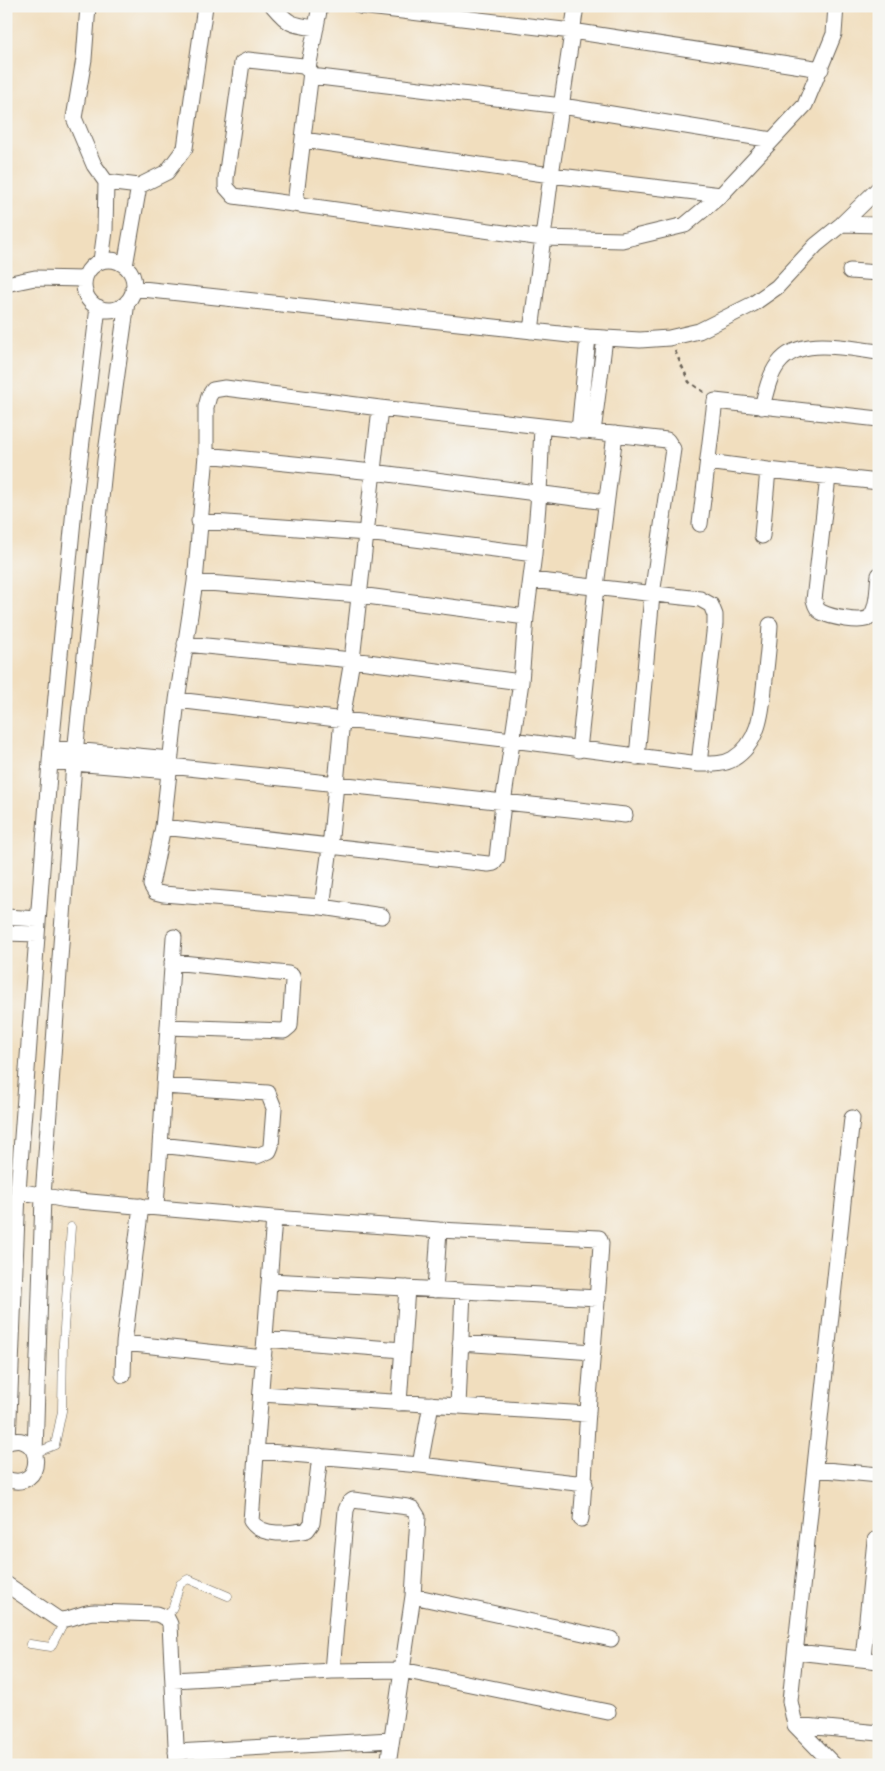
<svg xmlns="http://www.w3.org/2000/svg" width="885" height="1771" font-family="Caveat,sans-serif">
  <rect width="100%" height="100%" fill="#f6f6f2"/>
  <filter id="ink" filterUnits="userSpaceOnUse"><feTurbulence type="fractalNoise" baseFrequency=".02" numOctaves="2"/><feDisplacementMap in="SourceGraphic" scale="10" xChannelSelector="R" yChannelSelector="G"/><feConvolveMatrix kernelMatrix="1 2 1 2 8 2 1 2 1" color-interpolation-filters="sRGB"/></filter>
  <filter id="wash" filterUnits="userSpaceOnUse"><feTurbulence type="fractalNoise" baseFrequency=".0096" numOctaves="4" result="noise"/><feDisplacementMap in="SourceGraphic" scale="20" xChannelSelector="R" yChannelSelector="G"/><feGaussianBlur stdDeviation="1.12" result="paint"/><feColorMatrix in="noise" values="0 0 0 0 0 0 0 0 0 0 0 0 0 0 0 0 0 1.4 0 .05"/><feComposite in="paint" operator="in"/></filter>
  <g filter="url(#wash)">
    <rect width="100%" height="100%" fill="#f1debe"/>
  </g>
  <g filter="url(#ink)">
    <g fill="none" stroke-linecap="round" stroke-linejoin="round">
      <defs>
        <path id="service" d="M 35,1453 L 55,1445 L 62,1411 L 63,1343 L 71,1227
          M 167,1618 L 173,1607 L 180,1584 L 188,1579 L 228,1596
          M 30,1644 L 51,1647 L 65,1620"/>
        <path id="minor" d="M 88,6 L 84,59 L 74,118 L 94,165 L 106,182 L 105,231 L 101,261
          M 273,6 C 289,25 292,25 316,28
          M 360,6 L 572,31 L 821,69
          M 308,68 L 320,6
          M 311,76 L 562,106 L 772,140
          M 303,140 L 551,175 L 721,195
          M 106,182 L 139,186
          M 295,204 L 311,72 L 303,66 L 248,60 L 242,63 L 226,178 L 226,187 L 234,196 L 542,238 L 622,240 L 685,225 L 721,195 L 805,105 L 834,34 L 836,6
          M 842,224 L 879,225
          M84 285a25 25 0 1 1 50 0a25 25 0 1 1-50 0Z
          M 125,266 L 139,186 L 167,172 L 185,148 L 205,6
          M 850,271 L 879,273
          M 6,284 L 35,278 L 84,279
          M 133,288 L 588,337 L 640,340 L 669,338 L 699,331 L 753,304 L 777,287 L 816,245 L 842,224 L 879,188
          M 531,331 L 551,175 L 576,6
          M 762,407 C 766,392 769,376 778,364 C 799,335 850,349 879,352
          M 579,431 L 588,337
          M 593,432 L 605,338
          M 206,455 L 373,472 L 606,502
          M 708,462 L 768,470 L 879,482
          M 828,477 L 814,600 C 815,604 817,610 821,612 C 830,617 863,624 870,617 C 879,607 877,587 879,575
          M 199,521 L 367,533 L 534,554
          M 700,524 L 715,401 L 879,419
          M 762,536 L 768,470
          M 531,580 L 700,599 L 711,605 L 715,615 L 715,624 L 699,764
          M 195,582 L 359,595 L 526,617
          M 185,644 L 352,660 L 521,682
          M 177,700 L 512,740 L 699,764 C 711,764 723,765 733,759 C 761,742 762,708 765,679 C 767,661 769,643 770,625
          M 51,748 L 170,759
          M 579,750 L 596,587 L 615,434
          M 50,761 L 169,771
          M 170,766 L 625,815
          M 163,827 L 488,864 L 494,863 L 497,858 L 503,803 L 521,682 L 526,617 L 534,554 L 539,493 L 542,427
          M 322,907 L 330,848 L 342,719 L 352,660 L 380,408
          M 382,916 L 322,907 L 163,894 L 155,892 L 151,885 L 163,827 L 177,700 L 195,582 L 206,455 L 206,407 L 209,396 L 213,390 L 225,388 L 380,408 L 667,440 L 673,449 L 652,595 L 637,757
          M 6,917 L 38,919
          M 6,933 L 37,934
          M 168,1027 L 284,1031 L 290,1026 L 293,981 L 292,976 L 288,974 L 172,962
          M 160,1145 L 257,1156 L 269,1151 L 271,1146 L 274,1108 L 268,1093 L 164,1086
          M 18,1191 L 67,1200 L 274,1218 L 439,1230 L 599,1238 L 601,1243 C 598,1299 592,1355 588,1412 C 585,1447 585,1483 581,1519
          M 156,1206 L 174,937
          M 274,1218 L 251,1521 C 262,1538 290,1533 307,1530 L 312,1523 L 320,1456
          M 270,1281 L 598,1298
          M 435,1290 L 439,1230
          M 265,1339 L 402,1350
          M 124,1343 L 264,1358
          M 460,1343 L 593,1352
          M 123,1375 L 124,1343 L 141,1206
          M 261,1394 L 588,1414
          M 399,1403 L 407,1288
          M 458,1406 L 463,1291
          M 8,1442 L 18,1191 L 51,748 L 75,499 L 98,307
          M 6,1443 C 45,1427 46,1494 6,1479
          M 257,1451 L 420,1465 L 585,1484
          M 35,1453 L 43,1196 L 74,763 L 105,460 L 127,302
          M 420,1465 L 431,1404
          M 815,1469 L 879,1475
          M 6,1584 L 59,1620 C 72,1620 82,1612 95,1612 L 157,1614 L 167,1618 L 170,1624 L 177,1765
          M 413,1596 L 611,1639
          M 796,1652 L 879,1661
          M 863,1659 L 875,1540 L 879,1540
          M 332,1671 L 346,1510 L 349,1503 L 353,1500 L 408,1507 L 413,1509 L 418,1517 L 413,1596 L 388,1765
          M 173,1680 L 332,1671 L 402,1670 L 608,1712
          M 795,1725 L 879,1733
          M 176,1752 L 391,1740
          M 834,1765 L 795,1725 L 790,1701 L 852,1118"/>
      </defs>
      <use href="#service" stroke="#676055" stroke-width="9"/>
      <use href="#minor" stroke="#676055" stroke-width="17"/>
      <path stroke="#676055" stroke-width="2.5" stroke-dasharray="4 4" stroke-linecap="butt" d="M 675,351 L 689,382 L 704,392"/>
      <use href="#service" stroke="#fff" stroke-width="8"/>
      <use href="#minor" stroke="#fff" stroke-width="15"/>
    </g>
  </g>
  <rect width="885" height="1771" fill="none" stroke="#f6f6f2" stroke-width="25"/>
</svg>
